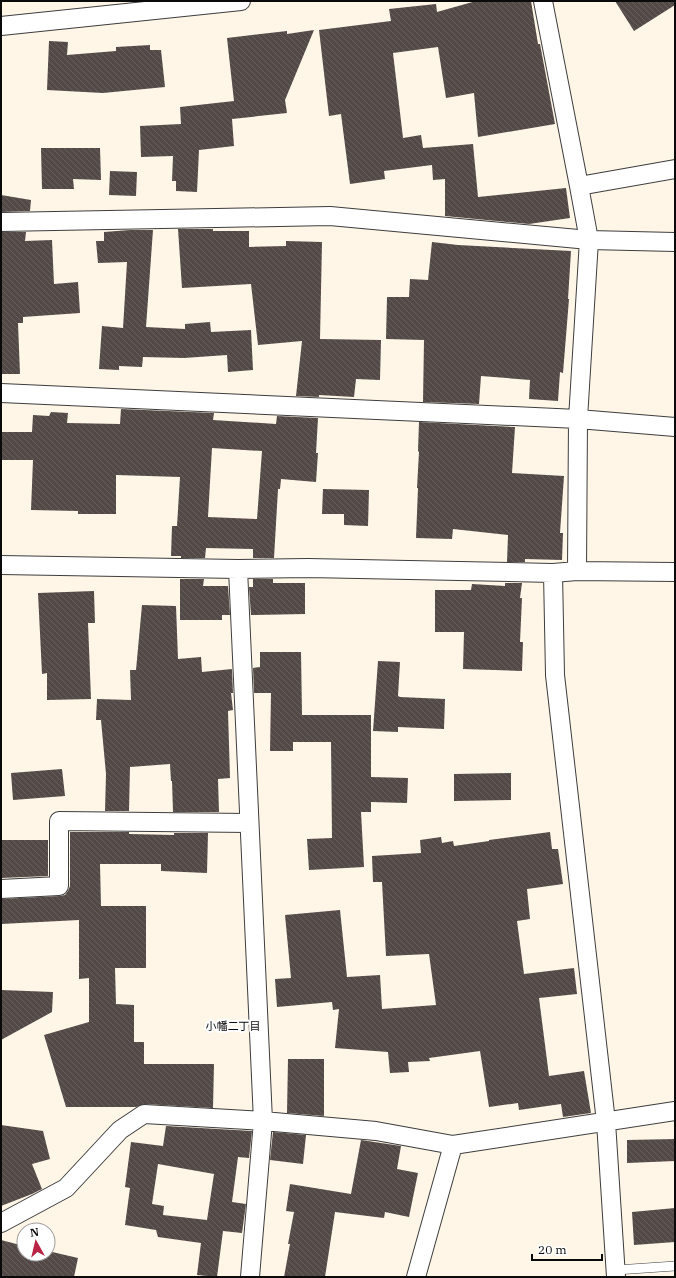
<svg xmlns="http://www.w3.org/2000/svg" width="676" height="1278" font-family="'IBM Plex Serif','Noto Sans JP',serif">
  <defs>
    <pattern id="building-back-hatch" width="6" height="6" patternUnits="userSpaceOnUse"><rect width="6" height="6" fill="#534947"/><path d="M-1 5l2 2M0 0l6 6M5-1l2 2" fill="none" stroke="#675f5d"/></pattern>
  </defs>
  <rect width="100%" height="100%" fill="#fff6e7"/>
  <path fill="url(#building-back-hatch)" fill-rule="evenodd" d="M 476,1 L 531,1 L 538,44 L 540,44 L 555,124 L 478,137 L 474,93 L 446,98 L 438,47 L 393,53 L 403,138 L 421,135 L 423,148 L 473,144 L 478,197 L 566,188 L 570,218 L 529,224 L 445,216 L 445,179 L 433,180 L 432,165 L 384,171 L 385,179 L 350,184 L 341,114 L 329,116 L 319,30 L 391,21 L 389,9 L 436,4 L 437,12 Z
    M 615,1 L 675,1 L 675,5 L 634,31 Z
    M 314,30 L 285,100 L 287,113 L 232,119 L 234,146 L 199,150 L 197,192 L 176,191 L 176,181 L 172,181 L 173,156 L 141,157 L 140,126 L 181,124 L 180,107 L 234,101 L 227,38 L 287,31 L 287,34 Z
    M 49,41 L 68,42 L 67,55 L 116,51 L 116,47 L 150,45 L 150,50 L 161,50 L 165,87 L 103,93 L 47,90 Z
    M 41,148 L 100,148 L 101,180 L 73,179 L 74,189 L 42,189 Z
    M 110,171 L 137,172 L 136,196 L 109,195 Z
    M 1,195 L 31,200 L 30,211 L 1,212 Z
    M 178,229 L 213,229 L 213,231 L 249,231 L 249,247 L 286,246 L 286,241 L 322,242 L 320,339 L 381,340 L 380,380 L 356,379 L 354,397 L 319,395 L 319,397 L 296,396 L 302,341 L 258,345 L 251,284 L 182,288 Z
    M 130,230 L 153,230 L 146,327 L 185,329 L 185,324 L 210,322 L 211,332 L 251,330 L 253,370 L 228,372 L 227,355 L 184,358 L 143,357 L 142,367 L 119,366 L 119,370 L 99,369 L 102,326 L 123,328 L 127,262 L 98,263 L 96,241 L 104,241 L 104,232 Z
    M 1,232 L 26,232 L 25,241 L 52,240 L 54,284 L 78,282 L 80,313 L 23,317 L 23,323 L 18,323 L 20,374 L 1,374 Z
    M 432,242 L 458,245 L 571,251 L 568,299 L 569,299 L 563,373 L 560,372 L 558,401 L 529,399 L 530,380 L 481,376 L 479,404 L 423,402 L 424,340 L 386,339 L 387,297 L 409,297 L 410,279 L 428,280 Z
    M 121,409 L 214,413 L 213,420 L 276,424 L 277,416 L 318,418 L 316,453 L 318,453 L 316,482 L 281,479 L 280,489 L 278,489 L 274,558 L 253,558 L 253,549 L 206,548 L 205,558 L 181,558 L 181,556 L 171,556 L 172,526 L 177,526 L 180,477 L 116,475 L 116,514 L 78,514 L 78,511 L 31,510 L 33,460 L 1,460 L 1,432 L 32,432 L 33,415 L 49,416 L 51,412 L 68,413 L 67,423 L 120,424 ZM 212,448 L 262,451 L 257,519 L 208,517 Z
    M 419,422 L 515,427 L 512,473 L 564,476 L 560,533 L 563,533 L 562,560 L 525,559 L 525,562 L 507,562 L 508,535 L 453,529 L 452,539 L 416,538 L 418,488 L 417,488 L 419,452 L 418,451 Z
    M 323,489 L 369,490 L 368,526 L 344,525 L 344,514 L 322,514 Z
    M 180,579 L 204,579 L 203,586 L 228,586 L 230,615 L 222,615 L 222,620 L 180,620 Z
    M 253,579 L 273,579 L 273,583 L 305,583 L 305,614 L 251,615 L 249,587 L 253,587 Z
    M 505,583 L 522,583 L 520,598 L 522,598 L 520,642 L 523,642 L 522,671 L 463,669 L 464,632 L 435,632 L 435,590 L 471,590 L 472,584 L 505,586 Z
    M 94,591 L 95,623 L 88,623 L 91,699 L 47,700 L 47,673 L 42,674 L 38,593 Z
    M 142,605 L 176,606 L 178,659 L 201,657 L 202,672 L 232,669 L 233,693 L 231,693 L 233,710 L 228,711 L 230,778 L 218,779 L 219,812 L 173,812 L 172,781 L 171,781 L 170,764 L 130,767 L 129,811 L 105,811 L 106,774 L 101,720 L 96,720 L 97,699 L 131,700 L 130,670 L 136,670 Z
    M 260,652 L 301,652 L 302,715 L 371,715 L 371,777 L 408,778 L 407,803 L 371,802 L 371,812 L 361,812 L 364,867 L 309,870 L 307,839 L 332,838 L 331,742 L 293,742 L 293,751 L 270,751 L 271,693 L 254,693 L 253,668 L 260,667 Z
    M 378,661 L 400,662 L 398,696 L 400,697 L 445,699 L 444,729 L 398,727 L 398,732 L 373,731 Z
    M 62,769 L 65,796 L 13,800 L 11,773 Z
    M 511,773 L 511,800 L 454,801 L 454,774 Z
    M 70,832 L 129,832 L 129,834 L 174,835 L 174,833 L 208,833 L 207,873 L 161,871 L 161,864 L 100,864 L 101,906 L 146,906 L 146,968 L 115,968 L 116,1004 L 134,1005 L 134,1042 L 144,1042 L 144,1064 L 214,1064 L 213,1108 L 145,1104 L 136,1107 L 66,1107 L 44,1035 L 89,1022 L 89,978 L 79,979 L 79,920 L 1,924 L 1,899 L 60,896 L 65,895 L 68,891 L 70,886 Z
    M 550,832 L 552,849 L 558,849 L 563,884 L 527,889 L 530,919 L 517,921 L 524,974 L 574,968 L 577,994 L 539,998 L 549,1076 L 584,1071 L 591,1113 L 563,1117 L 561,1104 L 519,1110 L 518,1103 L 489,1107 L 480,1051 L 429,1058 L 430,1061 L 408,1062 L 409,1072 L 390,1073 L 388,1052 L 335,1048 L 339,1009 L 333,1010 L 332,1002 L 277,1007 L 275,979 L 291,978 L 285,915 L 340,910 L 347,977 L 380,975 L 382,1009 L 436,1005 L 429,954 L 386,956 L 382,882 L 373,882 L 372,856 L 421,853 L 420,840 L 441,837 L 442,843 L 453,841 L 454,846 L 489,841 L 489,840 Z
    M 1,840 L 48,840 L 48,876 L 1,878 Z
    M 1,990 L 53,992 L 52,1012 L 1,1040 Z
    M 288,1059 L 324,1059 L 324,1116 L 287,1113 Z
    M 1,1125 L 43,1131 L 50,1159 L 32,1164 L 42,1189 L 32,1194 L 1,1206 Z
    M 166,1126 L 252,1131 L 249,1158 L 238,1157 L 232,1202 L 246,1204 L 242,1233 L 223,1231 L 217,1277 L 197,1275 L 201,1243 L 158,1237 L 156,1230 L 125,1225 L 130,1188 L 125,1187 L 131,1142 L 163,1146 ZM 158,1164 L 214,1174 L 207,1220 L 163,1215 L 164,1206 L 152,1204 Z
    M 273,1132 L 306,1135 L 303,1164 L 270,1160 Z
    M 675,1139 L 675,1161 L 627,1163 L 627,1140 Z
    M 361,1140 L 401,1146 L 397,1169 L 418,1173 L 409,1217 L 385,1212 L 384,1218 L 335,1212 L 325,1277 L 284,1277 L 290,1244 L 288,1244 L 294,1212 L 286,1211 L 290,1184 L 351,1194 Z
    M 675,1208 L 675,1242 L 634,1245 L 632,1212 Z
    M 1,1240 L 24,1246 L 24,1254 L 48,1254 L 48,1251 L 78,1258 L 74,1277 L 1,1277 Z"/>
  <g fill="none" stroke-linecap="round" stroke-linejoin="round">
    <defs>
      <path id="service" d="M 616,1270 L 675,1266"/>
      <path id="minor" d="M 543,1 L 579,186 L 589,240 L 578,419 L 577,571
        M 1,26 L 241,1
        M 579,186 L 675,169
        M 1,222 L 330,216 L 589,240 L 675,242
        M 1,393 L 578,419 L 675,427
        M 1,565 L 238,569 L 308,568 L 553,573 L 577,571 L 675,572
        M 238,569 L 263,1121 L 250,1277
        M 553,573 L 555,675 L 606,1122 L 616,1277
        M 1,889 L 59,886 L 59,821 L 249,823
        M 1,1223 L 66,1188 L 120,1130 L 144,1114 L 263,1121 L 376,1131 L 453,1145 L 675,1111
        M 416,1277 L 453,1145"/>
    </defs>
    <use href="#service" stroke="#3d3d3d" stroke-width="10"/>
    <use href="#minor" stroke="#3d3d3d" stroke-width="20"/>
    <use href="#service" stroke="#fff" stroke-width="9"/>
    <use href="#minor" stroke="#fff" stroke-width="18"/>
  </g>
  <g text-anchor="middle" stroke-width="4" stroke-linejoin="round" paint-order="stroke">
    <g font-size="11" fill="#0a0a0a" stroke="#fff">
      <text x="233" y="1030">小幡二丁目</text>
    </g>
  </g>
  <rect width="676" height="1278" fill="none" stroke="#0a0a0a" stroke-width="4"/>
  <g transform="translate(36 1242) rotate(352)"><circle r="19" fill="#ffffff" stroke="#9d9d9d"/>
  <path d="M0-3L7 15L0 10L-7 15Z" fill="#b92446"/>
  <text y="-6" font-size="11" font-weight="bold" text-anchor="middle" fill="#0a0a0a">N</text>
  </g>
  <path d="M532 1254v6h70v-6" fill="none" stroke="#0a0a0a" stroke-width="2"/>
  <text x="538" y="1254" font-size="12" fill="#0a0a0a" stroke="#ffffff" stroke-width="3" paint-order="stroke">20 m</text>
</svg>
